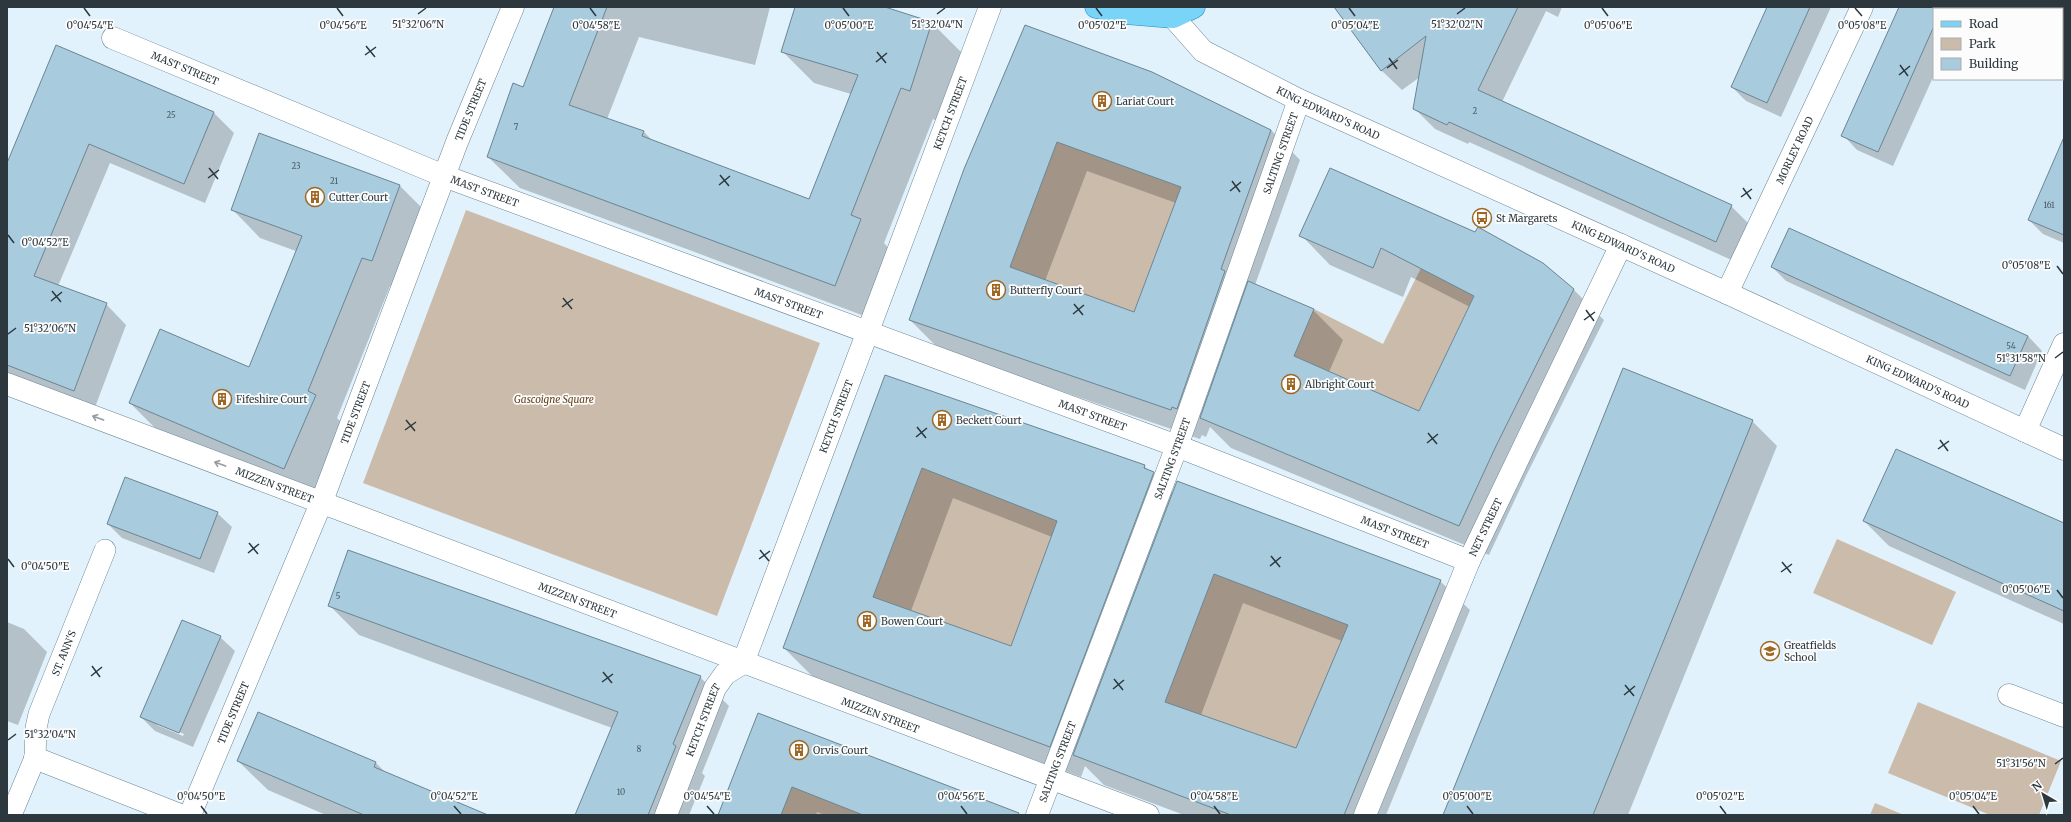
<svg xmlns="http://www.w3.org/2000/svg" width="2071" height="822" font-family="Merriweather,serif">
  <rect width="100%" height="100%" fill="#e1f2fc"/>
  <path fill="#cbbbab" d="M 1057,142 L 1181,187 L 1134,312 L 1010,267 Z
    M 466,210 L 820,343 L 717,616 L 363,483 Z
    M 1421,268 L 1477,289 L 1419,411 L 1294,356 L 1314,309 L 1383,344 Z
    M 922,468 L 1057,521 L 1011,646 L 873,597 Z
    M 1837,539 L 1956,592 L 1932,645 L 1813,593 Z
    M 1214,574 L 1348,625 L 1296,748 L 1165,702 Z
    M 1918,702 L 2061,761 L 2039,815 L 1990,815 L 1888,773 Z
    M 792,787 L 863,815 L 781,815 Z
    M 1875,803 L 1904,815 L 1870,815 Z"/>
  <path fill="#0003" fill-rule="evenodd" d="M 555,7 L 770,7 L 755,65 L 639,37 L 607,119 L 644,132 L 654,142 L 810,201 L 851,94 L 814,83 L 782,51 L 796,7 L 881,7 L 931,22 L 963,54 L 942,123 L 933,119 L 884,243 L 892,252 L 867,317 L 692,251 L 520,188 L 488,157 L 523,88 Z
    M 1335,7 L 1562,7 L 1558,17 L 1546,11 L 1502,102 L 1731,206 L 1752,227 L 1736,262 L 1469,142 L 1468,144 L 1435,129 L 1414,108 L 1420,77 L 1402,90 L 1381,70 Z
    M 1768,7 L 1831,7 L 1781,117 L 1746,101 L 1732,87 Z
    M 1901,7 L 1965,7 L 1964,9 L 1934,9 L 1934,75 L 1893,166 L 1857,150 L 1843,135 Z
    M 1025,26 L 1271,130 L 1300,160 L 1255,285 L 1313,310 L 1343,340 L 1329,372 L 1420,413 L 1470,307 L 1411,277 L 1403,297 L 1330,265 L 1301,235 L 1543,263 L 1574,290 L 1604,320 L 1526,476 L 1489,555 L 1231,448 L 1210,427 L 1206,437 L 1202,435 L 1200,439 L 939,349 L 910,320 ZM 1087,171 L 1176,203 L 1135,314 L 1045,281 Z
    M 57,47 L 214,113 L 234,133 L 205,203 L 110,163 L 58,286 L 106,304 L 126,325 L 94,410 L 7,377 L 7,165 Z
    M 259,134 L 400,186 L 429,215 L 401,289 L 390,286 L 337,418 L 344,425 L 313,497 L 159,432 L 130,403 L 249,368 L 296,251 L 260,238 L 232,209 Z
    M 2064,142 L 2064,243 L 2043,234 L 2029,220 Z
    M 1772,267 L 2028,336 L 2042,351 L 2025,390 L 1786,281 Z
    M 886,376 L 1144,466 L 1174,493 L 1440,581 L 1470,610 L 1386,815 L 1184,815 L 1104,785 L 1085,766 L 1081,777 L 815,679 L 784,648 ZM 953,498 L 1052,537 L 1012,647 L 911,611 ZM 1243,603 L 1342,641 L 1296,749 L 1201,715 Z
    M 1752,421 L 1777,446 L 1628,815 L 1444,815 Z
    M 217,513 L 232,527 L 214,573 L 122,538 L 108,524 Z
    M 1864,521 L 2064,524 L 2064,624 L 1889,546 Z
    M 329,605 L 700,677 L 729,706 L 702,773 L 705,776 L 689,815 L 576,815 L 612,728 L 359,635 Z
    M 7,622 L 24,629 L 47,652 L 18,725 L 7,721 Z
    M 220,637 L 235,651 L 193,747 L 155,731 L 141,717 ZM 157,723 L 184,734 L 183,736 L 157,725 Z
    M 759,715 L 1010,815 L 825,815 L 817,812 L 816,815 L 719,815 Z
    M 238,761 L 376,763 L 386,773 L 486,815 L 326,815 L 268,790 Z"/>
  <path fill="#a8cbdd" stroke="#6a8593" fill-rule="evenodd" d="M 554,7 L 607,7 L 569,105 L 644,131 L 642,136 L 809,199 L 858,75 L 781,52 L 795,7 L 885,7 L 932,22 L 910,91 L 901,88 L 851,215 L 861,219 L 835,286 L 487,157 L 513,83 L 523,87 Z
    M 1334,7 L 1518,7 L 1478,90 L 1732,205 L 1716,242 L 1449,122 L 1447,125 L 1413,109 L 1426,36 L 1381,71 Z
    M 1767,7 L 1810,7 L 1767,103 L 1731,87 Z
    M 1899,7 L 1943,7 L 1942,9 L 1934,9 L 1934,26 L 1878,152 L 1841,136 Z
    M 1025,25 L 1152,72 L 1271,130 L 1221,269 L 1225,271 L 1177,409 L 1172,407 L 1171,410 L 909,320 L 964,169 ZM 1057,142 L 1181,187 L 1134,312 L 1010,267 Z
    M 56,45 L 214,112 L 184,184 L 89,144 L 34,276 L 107,303 L 74,391 L 7,365 L 7,163 Z
    M 259,133 L 400,185 L 372,261 L 362,258 L 308,391 L 316,395 L 284,469 L 129,403 L 160,329 L 249,367 L 302,236 L 231,210 Z
    M 2064,137 L 2064,235 L 2028,220 Z
    M 1330,168 L 1475,232 L 1478,227 L 1543,263 L 1574,289 L 1496,446 L 1459,526 L 1200,418 L 1248,281 L 1314,309 L 1294,356 L 1419,411 L 1474,296 L 1381,248 L 1373,268 L 1299,236 Z
    M 1789,228 L 2028,336 L 2010,376 L 1771,267 Z
    M 1623,368 L 1753,420 L 1593,815 L 1443,815 Z
    M 885,375 L 1145,465 L 1144,468 L 1154,472 L 1050,747 L 783,648 ZM 922,468 L 1057,521 L 1011,646 L 873,597 Z
    M 1896,449 L 2064,523 L 2064,611 L 1863,521 Z
    M 125,477 L 218,512 L 200,559 L 107,524 Z
    M 1177,481 L 1441,580 L 1344,815 L 1231,815 L 1073,755 ZM 1214,574 L 1348,625 L 1296,748 L 1165,702 Z
    M 348,550 L 701,676 L 673,744 L 676,746 L 648,815 L 575,815 L 618,712 L 328,606 Z
    M 182,620 L 221,636 L 179,733 L 140,717 Z
    M 258,712 L 376,762 L 374,767 L 488,815 L 364,815 L 237,761 Z
    M 758,713 L 1019,813 L 1018,815 L 863,815 L 792,787 L 781,815 L 718,815 Z"/>
  <g fill="none" stroke-linecap="round" stroke-linejoin="round">
    <defs>
      <g id="service">
        <path id="s1" d="M 11,815 L 35,758 L 36,728 L 39,714 L 105,550"/>
      </g>
      <g id="minor">
        <path id="s2" d="M 1173,17 L 1203,51 L 1299,100 L 1727,293 L 2064,449"/>
        <path id="s3" d="M 113,38 L 444,176 L 1177,446 L 1469,561"/>
        <path id="s4" d="M 1727,293 L 1862,7"/>
        <path id="s5" d="M 7,384 C 388,526 767,674 1148,815"/>
        <path d="M 2025,431 L 2064,344"/>
        <path d="M 2009,695 L 2064,716"/>
        <path d="M 35,758 L 180,815"/>
        <path id="s6" d="M 190,815 L 322,501 L 457,142 L 513,7"/>
        <path id="s7" d="M 666,815 L 715,688 L 725,674 L 743,663 L 990,7"/>
        <path id="s8" d="M 1037,815 L 1177,446 L 1299,100"/>
        <path id="s9" d="M 1365,815 L 1469,561 L 1621,245"/>
      </g>
      <path id="primary" d="M 1096,7 L 1125,13 L 1173,17 L 1194,7"/>
    </defs>
    <use href="#service" stroke="#6a8593" stroke-width="22"/>
    <use href="#minor" stroke="#6a8593" stroke-width="23"/>
    <use href="#primary" stroke="#248bb4" stroke-width="23"/>
    <use href="#service" stroke="#fff" stroke-width="21"/>
    <use href="#minor" stroke="#fff" stroke-width="22"/>
    <use href="#primary" stroke="#79d4f8" stroke-width="22"/>
  </g>
  <defs><path id="oneway-shaft" d="M-6 0H5M1.5-3L5.5 0L1.5 3" fill="none" stroke-width="1.6" stroke-linecap="round" stroke-linejoin="round"/></defs>
  <g stroke="#969c9e">
    <use href="#oneway-shaft" transform="translate(98 418) rotate(-160)"/>
    <use href="#oneway-shaft" transform="translate(220 464) rotate(-160)"/>
  </g>
  <path fill="none" stroke="#2c383e" stroke-width="1.5" d="M 84,8 L 90,16M 337,8 L 343,16M 590,8 L 596,16M 843,8 L 849,16M 1096,8 L 1102,16M 1349,8 L 1355,16M 1602,8 L 1608,16M 1855,8 L 1862,16M 418,14 L 426,8M 937,14 L 945,8M 1457,14 L 1465,8M 366,46 L 375,57M 877,52 L 886,63M 365,55 L 376,47M 1389,58 L 1397,69M 876,62 L 887,53M 1900,65 L 1908,76M 1387,68 L 1398,60M 1899,75 L 1910,66M 209,168 L 218,179M 720,175 L 729,186M 208,178 L 219,170M 1232,181 L 1240,192M 719,185 L 730,176M 1743,188 L 1751,199M 1230,191 L 1241,182M 1741,197 L 1752,189M 8,235 L 14,243M 2057,266 L 2063,274M 52,291 L 61,302M 563,298 L 572,309M 51,301 L 62,292M 1074,304 L 1083,315M 562,307 L 573,299M 1586,310 L 1594,321M 1073,314 L 1084,305M 1584,320 L 1595,312M 8,334 L 16,328M 2055,358 L 2063,352M 406,420 L 415,431M 917,427 L 926,438M 405,430 L 416,422M 1428,433 L 1437,444M 916,437 L 927,428M 1940,440 L 1948,451M 1427,443 L 1438,434M 1938,449 L 1949,441M 249,543 L 258,554M 760,550 L 769,561M 248,553 L 259,544M 1271,556 L 1280,567M 8,559 L 14,567M 759,559 L 770,551M 1782,562 L 1791,573M 1270,566 L 1281,557M 1781,572 L 1792,564M 2057,590 L 2063,598M 92,666 L 100,677M 603,672 L 612,683M 91,676 L 102,667M 1114,679 L 1123,690M 602,682 L 613,674M 1625,685 L 1634,696M 1113,689 L 1124,680M 1624,695 L 1635,686M 8,740 L 16,734M 2055,764 L 2063,758M 201,806 L 207,814M 454,806 L 461,814M 707,806 L 714,814M 961,806 L 967,814M 1214,806 L 1220,814M 1467,806 L 1473,814M 1720,806 L 1726,814M 1973,806 L 1979,814"/>
  <defs>
    <symbol id="building-ring" viewBox="-11 -11 22 22"><circle r="9.5" fill="#fcfcfc" stroke="#9f6724" stroke-width="1.5"/><path d="M-4-6H4V6H1V3H-1V6H-4ZM-2.5-4.3h1.7v1.8h-1.7ZM.8-4.3h1.7v1.8H.8ZM-2.5-1h1.7V.8h-1.7ZM.8-1h1.7V.8H.8Z" fill="#9f6724"/></symbol>
    <symbol id="bus-ring" viewBox="-11 -11 22 22"><circle r="9.5" fill="#fcfcfc" stroke="#9f6724" stroke-width="1.5"/><path d="M-5-6H5V4H4V6H2V4H-2V6H-4V4H-5ZM-3.5-4V0h7V-4ZM-3.5 1.2v1.5H-2V1.2ZM2 1.2v1.5H3.5V1.2Z" fill="#9f6724"/></symbol>
    <symbol id="school-ring" viewBox="-11 -11 22 22"><circle r="9.5" fill="#fcfcfc" stroke="#9f6724" stroke-width="1.5"/><path d="M0-5L7-2L0 1L-7-2ZM-4 1L0 2.5L4 1V4Q0 6-4 4Z" fill="#9f6724"/></symbol>
  </defs>
  <g fill-rule="evenodd">
    <use href="#building-ring" x="1091" y="90" width="22" height="22"/>
    <use href="#building-ring" x="304" y="186" width="22" height="22"/>
    <use href="#bus-ring" x="1471" y="207" width="22" height="22"/>
    <use href="#building-ring" x="985" y="279" width="22" height="22"/>
    <use href="#building-ring" x="1280" y="373" width="22" height="22"/>
    <use href="#building-ring" x="211" y="388" width="22" height="22"/>
    <use href="#building-ring" x="931" y="409" width="22" height="22"/>
    <use href="#building-ring" x="856" y="610" width="22" height="22"/>
    <use href="#school-ring" x="1759" y="640" width="22" height="22"/>
    <use href="#building-ring" x="788" y="739" width="22" height="22"/>
  </g>
  <g text-anchor="middle" stroke-width="3.5" stroke-linejoin="round" paint-order="stroke">
    <g font-size="8" fill="#4b5d66">
      <text x="1475" y="114">2</text>
      <text x="171" y="118">25</text>
      <text x="516" y="130">7</text>
      <text x="296" y="169">23</text>
      <text x="334" y="184">21</text>
      <text x="2049" y="208">161</text>
      <text x="2011" y="349">54</text>
      <text x="338" y="599">5</text>
      <text x="639" y="752">8</text>
      <text x="621" y="795">10</text>
    </g>
    <g font-size="10" fill="#2c383e" stroke="#fcfcfc">
      <text dy="4" stroke="none"><textPath href="#s3" startOffset="78">MAST STREET</textPath></text>
      <text dy="4" stroke="none"><textPath href="#s6" startOffset="759">TIDE STREET</textPath></text>
      <text dy="4" stroke="none"><textPath href="#s2" startOffset="185">KING EDWARD'S ROAD</textPath></text>
      <text dy="4" stroke="none"><textPath href="#s7" startOffset="762">KETCH STREET</textPath></text>
      <text dy="4" stroke="none"><textPath href="#s4" startOffset="158">MORLEY ROAD</textPath></text>
      <text dy="4" stroke="none"><textPath href="#s8" startOffset="705">SALTING STREET</textPath></text>
      <text dy="4" stroke="none"><textPath href="#s3" startOffset="402">MAST STREET</textPath></text>
      <text dy="4" stroke="none"><textPath href="#s2" startOffset="509">KING EDWARD'S ROAD</textPath></text>
      <text dy="4" stroke="none"><textPath href="#s3" startOffset="726">MAST STREET</textPath></text>
      <text dy="4" stroke="none"><textPath href="#s2" startOffset="833">KING EDWARD'S ROAD</textPath></text>
      <text dy="4" stroke="none"><textPath href="#s6" startOffset="435">TIDE STREET</textPath></text>
      <text dy="4" stroke="none"><textPath href="#s7" startOffset="438">KETCH STREET</textPath></text>
      <text dy="4" stroke="none"><textPath href="#s3" startOffset="1050">MAST STREET</textPath></text>
      <text dy="4" stroke="none"><textPath href="#s8" startOffset="381">SALTING STREET</textPath></text>
      <text dy="4" stroke="none"><textPath href="#s5" startOffset="286">MIZZEN STREET</textPath></text>
      <text dy="4" stroke="none"><textPath href="#s9" startOffset="312">NET STREET</textPath></text>
      <text dy="4" stroke="none"><textPath href="#s3" startOffset="1374">MAST STREET</textPath></text>
      <text dy="4" stroke="none"><textPath href="#s5" startOffset="610">MIZZEN STREET</textPath></text>
      <text dy="4" stroke="none"><textPath href="#s1" startOffset="172">ST. ANN'S</textPath></text>
      <text dy="4" stroke="none"><textPath href="#s6" startOffset="111">TIDE STREET</textPath></text>
      <text dy="4" stroke="none"><textPath href="#s5" startOffset="934">MIZZEN STREET</textPath></text>
      <text dy="4" stroke="none"><textPath href="#s7" startOffset="102">KETCH STREET</textPath></text>
      <text dy="4" stroke="none"><textPath href="#s8" startOffset="57">SALTING STREET</textPath></text>
    </g>
    <g font-size="10" fill="#2c383e" stroke="#fcfcfc" text-anchor="start">
      <text x="1116" y="105">Lariat Court</text>
      <text x="329" y="201">Cutter Court</text>
      <text x="1496" y="222">St Margarets</text>
      <text x="1010" y="294">Butterfly Court</text>
      <text x="1305" y="388">Albright Court</text>
      <text x="236" y="403">Fifeshire Court</text>
      <text x="956" y="424">Beckett Court</text>
      <text x="881" y="625">Bowen Court</text>
      <text x="1784" y="649">Greatfields<tspan x="1784" dy="12">School</tspan></text>
      <text x="813" y="754">Orvis Court</text>
    </g>
    <g font-size="10" font-style="italic" fill="#67431a" stroke="#fcfcfc">
      <text x="554" y="403">Gascoigne Square</text>
    </g>
  </g>
  <g font-size="10" text-anchor="middle" fill="#2c383e" stroke="#fcfcfc" stroke-width="3.5" stroke-linejoin="round" paint-order="stroke">
    <text x="1457" y="28">51°32'02"N</text>
    <text x="418" y="28">51°32'06"N</text>
    <text x="937" y="28">51°32'04"N</text>
    <text x="596" y="29">0°04'58"E</text>
    <text x="90" y="29">0°04'54"E</text>
    <text x="343" y="29">0°04'56"E</text>
    <text x="849" y="29">0°05'00"E</text>
    <text x="1102" y="29">0°05'02"E</text>
    <text x="1355" y="29">0°05'04"E</text>
    <text x="1608" y="29">0°05'06"E</text>
    <text x="1862" y="29">0°05'08"E</text>
    <text x="45" y="246">0°04'52"E</text>
    <text x="2026" y="269">0°05'08"E</text>
    <text x="50" y="332">51°32'06"N</text>
    <text x="2021" y="362">51°31'58"N</text>
    <text x="45" y="570">0°04'50"E</text>
    <text x="2026" y="593">0°05'06"E</text>
    <text x="50" y="738">51°32'04"N</text>
    <text x="2021" y="767">51°31'56"N</text>
    <text x="201" y="800">0°04'50"E</text>
    <text x="454" y="800">0°04'52"E</text>
    <text x="707" y="800">0°04'54"E</text>
    <text x="961" y="800">0°04'56"E</text>
    <text x="1214" y="800">0°04'58"E</text>
    <text x="1467" y="800">0°05'00"E</text>
    <text x="1720" y="800">0°05'02"E</text>
    <text x="1973" y="800">0°05'04"E</text>
  </g>
  <rect width="2071" height="822" fill="none" stroke="#2c383e" stroke-width="16"/>
  <rect x="1933" y="8" width="130" height="72" fill="#fcfcfc" stroke="#a9aeb0"/>
  <rect x="1941" y="21" width="20" height="6" fill="#79d4f8" stroke="#a9aeb0"/>
  <text x="1969" y="28" font-size="12" fill="#2c383e">Road</text>
  <rect x="1941" y="38" width="20" height="12" fill="#cbbbab" stroke="#a9aeb0"/>
  <text x="1969" y="48" font-size="12" fill="#2c383e">Park</text>
  <rect x="1941" y="58" width="20" height="12" fill="#a8cbdd" stroke="#a9aeb0"/>
  <text x="1969" y="68" font-size="12" fill="#2c383e">Building</text>
  <g transform="translate(2043 794) rotate(322)" stroke="#fcfcfc" stroke-width="3" paint-order="stroke">
  <path d="M0-3L7 15L0 10L-7 15Z" fill="#2c383e"/>
  <text y="-6" font-size="11" font-weight="bold" text-anchor="middle" fill="#2c383e">N</text>
  </g>
</svg>
